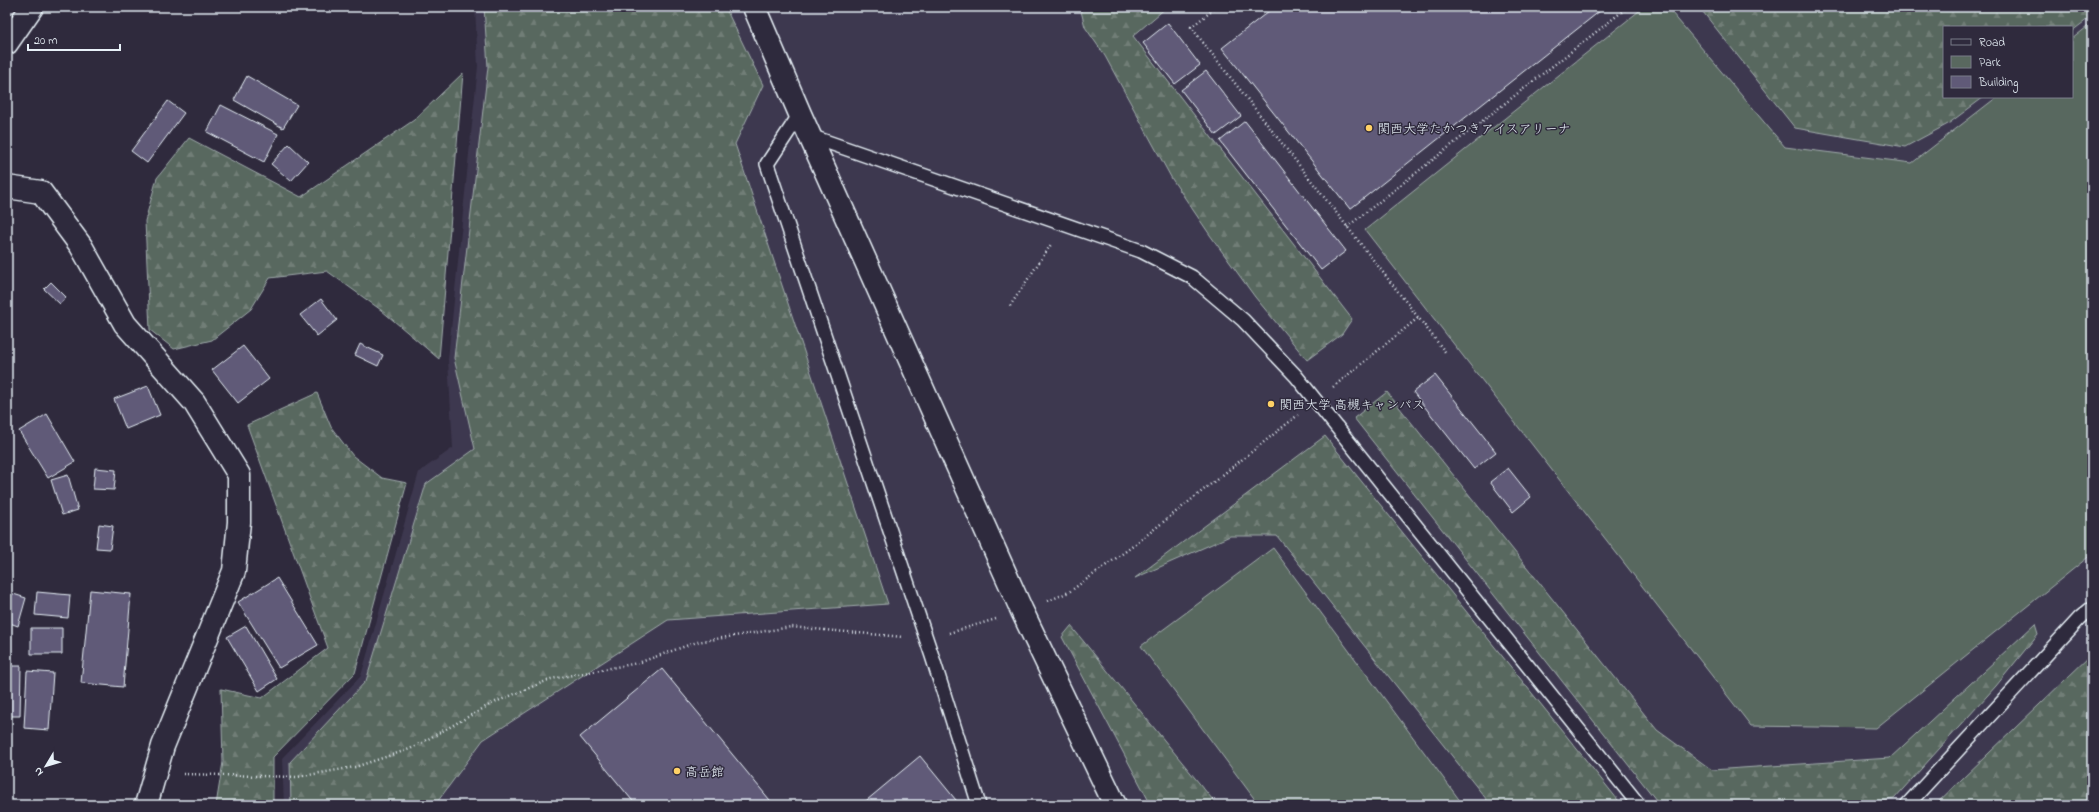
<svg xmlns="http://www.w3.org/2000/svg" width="2099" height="812" font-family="'Indie Flower','Klee One',sans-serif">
  <defs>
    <pattern id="forest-firs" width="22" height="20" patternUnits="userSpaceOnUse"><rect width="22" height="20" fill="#59685f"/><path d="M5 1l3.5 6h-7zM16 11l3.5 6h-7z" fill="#717e77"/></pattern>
  </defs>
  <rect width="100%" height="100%" fill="#2f2a3d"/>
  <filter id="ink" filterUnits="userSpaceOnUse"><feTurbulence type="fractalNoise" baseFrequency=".025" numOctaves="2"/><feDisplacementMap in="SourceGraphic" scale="8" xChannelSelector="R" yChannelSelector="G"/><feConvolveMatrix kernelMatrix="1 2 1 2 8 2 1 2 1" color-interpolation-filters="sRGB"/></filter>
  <g filter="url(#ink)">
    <path fill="#3e384f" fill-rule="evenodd" d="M 475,7 L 2092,7 L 2092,805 L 284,805 L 282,758 L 361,676 L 419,472 L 453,448 L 448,359 L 478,66 ZM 1944,27 L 2072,27 L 2072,97 L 1944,97 Z"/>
    <path fill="url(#forest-firs)" stroke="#a0acac" d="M 484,7 L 725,7 L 763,85 L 735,144 L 888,604 L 668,620 L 483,740 L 435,805 L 291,805 L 290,762 L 366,681 L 426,484 L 475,449 L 454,358 L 488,67 Z
      M 1080,7 L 1167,7 L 1133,36 L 1352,319 L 1342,334 L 1307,360 L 1255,297 L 1210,235 L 1172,179 L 1105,56 L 1085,27 Z
      M 1699,7 L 1863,7 L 1867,12 L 1876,7 L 2092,7 L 2092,16 L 2072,31 L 2072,27 L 1944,27 L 1944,97 L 1984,97 L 1948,124 L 1905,147 L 1795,128 Z
      M 463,73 L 439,359 L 381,310 L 327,271 L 270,278 L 251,309 L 212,340 L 174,349 L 150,330 L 145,221 L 157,178 L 189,138 L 301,197 L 414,120 Z
      M 1387,392 L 1657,730 L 1712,770 L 1890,758 L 2035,624 L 2038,634 L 1996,686 L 1894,799 L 1855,805 L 1660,805 L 1354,418 Z
      M 317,393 L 331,427 L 353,456 L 382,478 L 407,483 L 355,673 L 273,757 L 273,805 L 216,805 L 223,762 L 221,689 L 262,698 L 328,648 L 247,425 Z
      M 1325,436 L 1622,805 L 1491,805 L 1277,536 L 1230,536 L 1135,578 Z
      M 1071,626 L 1217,805 L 1151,805 L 1062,637 Z
      M 2092,654 L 2092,805 L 1935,805 Z"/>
    <path fill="#59685f" stroke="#a0acac" d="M 1644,7 L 1667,7 L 1785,147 L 1912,163 L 1997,97 L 2072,97 L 2072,39 L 2092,23 L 2092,554 L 1876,728 L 1751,726 L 1365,230 Z
      M 1273,548 L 1461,802 L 1457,805 L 1259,805 L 1141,646 Z"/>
    <path fill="#605a78" stroke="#e8f1f8" d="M 1274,7 L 1605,7 L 1350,209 L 1222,48 Z
      M 1168,23 L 1200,65 L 1175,84 L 1143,43 Z
      M 1206,71 L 1241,116 L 1216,135 L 1181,90 Z
      M 247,76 L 297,105 L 283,128 L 234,100 Z
      M 168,101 L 184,113 L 147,163 L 131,151 Z
      M 221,105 L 278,134 L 264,162 L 207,132 Z
      M 1245,121 L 1346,251 L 1321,270 L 1220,141 Z
      M 289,144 L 308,162 L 291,181 L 271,164 Z
      M 51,282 L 66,297 L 60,304 L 44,289 Z
      M 321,299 L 337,320 L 317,336 L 300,315 Z
      M 360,344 L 383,355 L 378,366 L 355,355 Z
      M 243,346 L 269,379 L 238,403 L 212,370 Z
      M 1435,375 L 1496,452 L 1474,469 L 1413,392 Z
      M 148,386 L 160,415 L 126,429 L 114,399 Z
      M 47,414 L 75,462 L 48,478 L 19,431 Z
      M 95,468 L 116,470 L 114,490 L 93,489 Z
      M 1508,468 L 1531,497 L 1513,512 L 1490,482 Z
      M 68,475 L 78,510 L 62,515 L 51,480 Z
      M 99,524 L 113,526 L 110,549 L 96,548 Z
      M 277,578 L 318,645 L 279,668 L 238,602 Z
      M 90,590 L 131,594 L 123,687 L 81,683 Z
      M 7,592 L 26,598 L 18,626 L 7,622 Z
      M 37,592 L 70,595 L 68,618 L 35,615 Z
      M 246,626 L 277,679 L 259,691 L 227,637 Z
      M 31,628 L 62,628 L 62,654 L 31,654 Z
      M 7,666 L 21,666 L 20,716 L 7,716 Z
      M 662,669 L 774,805 L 636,805 L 580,737 Z
      M 27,671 L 53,673 L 49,730 L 24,728 Z
      M 920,756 L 960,805 L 861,805 Z"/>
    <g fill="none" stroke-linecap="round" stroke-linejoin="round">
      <defs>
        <path id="service" d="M 800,114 L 767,164 L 932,656 L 979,805
          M 810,136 L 1141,251 L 1192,277 L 1243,320 L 1296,376 L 1639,805
          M 1907,805 L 2080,618 L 2092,608"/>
        <path id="minor" d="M 7,187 L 41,192 L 81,246 L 125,324 L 194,402 L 239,475 L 239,522 L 234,571 L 163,746 L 146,805"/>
        <path id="tertiary" d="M 754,7 L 800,114 L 1022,611 L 1115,805"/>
        <path id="secondary" d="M 7,43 L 32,7"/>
      </defs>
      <use href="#service" stroke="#e8f1f8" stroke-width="16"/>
      <use href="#minor" stroke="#e8f1f8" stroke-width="25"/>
      <use href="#tertiary" stroke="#e8f1f8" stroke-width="25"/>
      <use href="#secondary" stroke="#e8f1f8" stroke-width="25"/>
      <path stroke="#e8f1f8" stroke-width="2.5" stroke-dasharray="1 3" stroke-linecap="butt" d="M 1217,7 L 1191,27 L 1446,353
        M 1347,227 L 1628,7
        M 1010,306 L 1052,243
        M 1333,387 L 1418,318
        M 1048,601 L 1069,592 L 1133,546 L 1298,415
        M 949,633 L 996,619
        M 183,774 L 297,777 L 355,767 L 410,749 L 493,703 L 551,679 L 638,663 L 697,642 L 791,627 L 903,637"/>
      <use href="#service" stroke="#2f2a3d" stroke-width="13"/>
      <use href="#minor" stroke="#2f2a3d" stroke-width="22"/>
      <use href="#tertiary" stroke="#2f2a3d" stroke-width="22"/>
      <use href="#secondary" stroke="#2f2a3d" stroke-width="22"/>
    </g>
  </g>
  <g fill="#ffd166" stroke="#2f2a3d" stroke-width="1.5">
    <circle cx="1369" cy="128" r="4"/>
    <circle cx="1271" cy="404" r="4"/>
    <circle cx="677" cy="771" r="4"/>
  </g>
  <g text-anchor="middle" stroke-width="3" stroke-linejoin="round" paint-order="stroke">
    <g font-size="13" fill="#e8f1f8" stroke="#2f2a3d" text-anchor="start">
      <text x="1377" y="133">関西大学たかつきアイスアリーナ</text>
      <text x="1279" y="409">関西大学 高槻キャンパス</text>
      <text x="685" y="776">高岳館</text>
    </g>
  </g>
  <rect width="2099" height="812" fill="none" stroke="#2f2a3d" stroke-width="24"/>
  <rect x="12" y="12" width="2075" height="788" fill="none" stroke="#e8f1f8" stroke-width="1.5" filter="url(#ink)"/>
  <rect x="1943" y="26" width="130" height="72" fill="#2f2a3d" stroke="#797a88"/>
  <rect x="1951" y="39" width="20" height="6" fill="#2f2a3d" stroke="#797a88"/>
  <text x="1979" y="46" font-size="12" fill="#e8f1f8">Road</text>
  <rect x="1951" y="56" width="20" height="12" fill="#59685f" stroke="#797a88"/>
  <text x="1979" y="66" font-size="12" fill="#e8f1f8">Park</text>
  <rect x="1951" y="76" width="20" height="12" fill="#605a78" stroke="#797a88"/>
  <text x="1979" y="86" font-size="12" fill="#e8f1f8">Building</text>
  <g transform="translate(46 766) rotate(232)" stroke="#2f2a3d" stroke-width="3" paint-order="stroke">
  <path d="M0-3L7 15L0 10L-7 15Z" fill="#e8f1f8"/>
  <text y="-6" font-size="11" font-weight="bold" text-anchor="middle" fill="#e8f1f8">N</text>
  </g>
  <path d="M28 44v6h92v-6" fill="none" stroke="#e8f1f8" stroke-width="2"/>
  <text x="34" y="44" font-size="12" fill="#e8f1f8" stroke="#2f2a3d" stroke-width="3" paint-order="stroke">20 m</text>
</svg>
